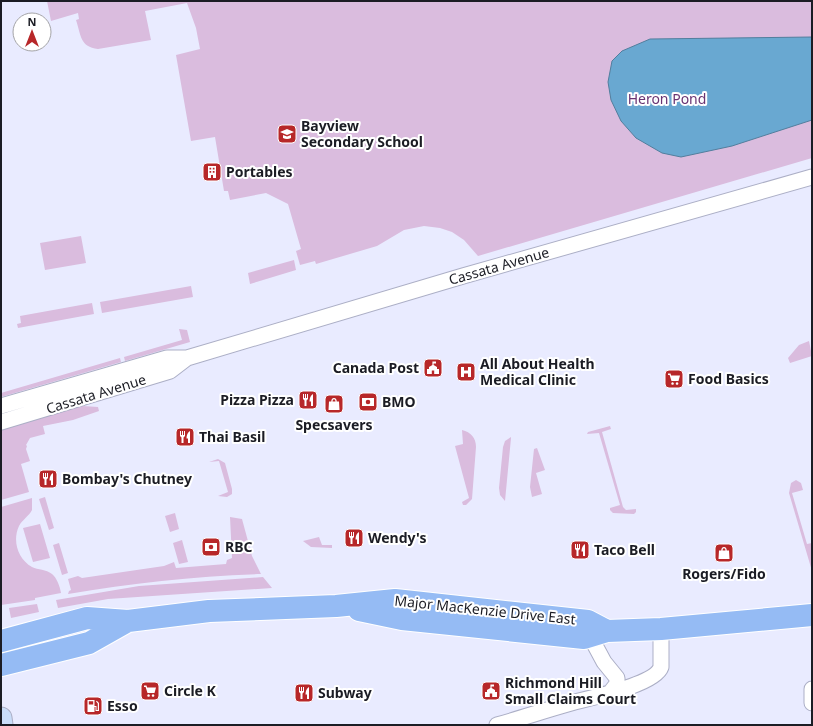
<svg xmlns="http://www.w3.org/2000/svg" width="813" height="726" font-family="'Noto Sans',sans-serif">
  <rect width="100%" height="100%" fill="#e9ebff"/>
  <path fill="#dabcde" d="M 47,1 L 812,1 L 812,158 L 478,256 L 464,240 L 452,232 L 440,228 L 424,226 L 404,230 L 377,246 L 316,264 L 315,261 L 300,265 L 296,251 L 301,249 L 288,204 L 266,193 L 230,200 L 228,191 L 224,191 L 215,137 L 191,141 L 176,55 L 200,49 L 196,28 L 187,3 L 145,11 L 151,40 L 98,49 C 80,47 81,35 76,20 L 79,19 L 78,13 L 51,21 Z
    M 81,236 L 86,263 L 45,270 L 40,243 Z
    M 294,260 L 296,270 L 250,284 L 248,273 Z
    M 191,286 L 193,297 L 102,313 L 100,302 Z
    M 92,303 L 94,314 L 18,328 L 17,324 L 21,323 L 20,316 Z
    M 179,329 L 187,330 L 190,342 L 125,361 L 124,357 L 182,340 Z
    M 809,341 L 812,356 L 790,363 L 788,358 L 799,345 Z
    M 120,358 L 121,362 L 1,397 L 1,393 Z
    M 83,406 L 98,407 L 99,411 L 73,420 L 43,426 L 45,434 L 30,438 L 26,445 L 27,446 L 26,449 L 30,461 L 21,464 L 29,492 L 1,500 L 1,426 Z
    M 610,426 L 611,429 L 602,432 L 623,507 L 626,510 L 636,509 L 636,512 L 634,514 L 613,513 L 610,510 L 610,508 L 620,505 L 599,433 L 587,434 L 588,432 Z
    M 462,430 C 471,432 476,438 476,447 L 472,499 L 466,505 L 463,505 L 462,502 L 469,498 L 455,446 L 463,444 Z
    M 511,437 L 511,438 L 505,501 L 500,495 L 499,488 L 503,447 L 505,441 Z
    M 537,448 L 545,470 L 536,473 L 542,494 L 532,497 L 530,487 L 534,449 Z
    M 218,459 L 225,463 L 232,489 L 232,494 L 227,497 L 218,496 L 228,492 L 219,461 L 209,462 Z
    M 796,480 L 801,483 L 803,490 L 792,493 L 807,544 L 812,543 L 812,571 L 789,493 L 791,483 Z
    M 45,497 L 54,528 L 49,530 L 39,499 Z
    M 32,498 L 32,510 C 29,516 22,520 19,526 C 12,541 18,559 32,567 C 38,570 46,569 52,574 C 57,578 60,587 61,593 L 35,598 L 35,600 L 1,605 L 1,507 Z
    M 175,513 L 179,529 L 170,532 L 165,516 Z
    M 230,517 L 242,519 L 252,556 L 261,574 C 196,576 132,583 68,594 L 69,591 L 71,590 L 68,579 L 78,576 L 82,578 L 164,566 L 174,562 L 176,568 L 226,564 L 227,560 L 232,558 Z
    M 40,524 L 50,558 L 33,562 L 23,528 Z
    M 319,537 L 322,545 L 332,545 L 332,548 L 311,547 L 303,541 Z
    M 182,540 L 188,562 L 179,564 L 173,543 Z
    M 59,543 L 68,573 L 62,575 L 53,545 Z
    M 263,577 L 272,588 L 108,599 L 58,608 L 56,600 L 139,586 Z
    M 37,604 L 39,612 L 11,618 L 9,608 Z"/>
  <path fill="#69a8d1" stroke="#527e9d" d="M 812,37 L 812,120 L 732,146 L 681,157 L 662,153 L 636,138 L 621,121 L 611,100 L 608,82 L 612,61 L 622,51 L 650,39 Z"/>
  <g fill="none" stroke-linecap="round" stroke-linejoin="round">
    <defs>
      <path id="street" d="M 1,406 L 167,358 L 187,358 L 463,276 L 812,177
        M 1,422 L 170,371 L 187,358
        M 590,636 L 604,662 L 617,678 L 617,684 L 609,694
        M 812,689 L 812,703
        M 497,725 C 522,718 546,710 571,703 C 589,698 655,685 661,667 L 661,629"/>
      <path id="secondary" d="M 1,718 L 2,725"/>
      <path id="primary" d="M 359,610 L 402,619 L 584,638 L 607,631 L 661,629 L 812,615
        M 1,641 L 87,618 L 128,621 L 209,611 L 336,606 L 395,600 L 588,621 L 607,631
        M 1,665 L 89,643 L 128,621"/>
    </defs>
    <use href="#street" stroke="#acafc6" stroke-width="17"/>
    <use href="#secondary" stroke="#acafc6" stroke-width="23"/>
    <use href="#primary" stroke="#fff" stroke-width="24"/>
    <use href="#street" stroke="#fff" stroke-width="15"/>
    <use href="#secondary" stroke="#caddf9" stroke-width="21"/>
    <use href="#primary" stroke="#95bbf4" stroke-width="22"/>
  </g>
  <defs>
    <symbol id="school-square" viewBox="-11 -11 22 22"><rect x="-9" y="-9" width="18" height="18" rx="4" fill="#b72729" stroke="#fff"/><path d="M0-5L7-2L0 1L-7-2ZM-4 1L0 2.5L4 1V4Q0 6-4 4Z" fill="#fff"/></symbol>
    <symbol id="building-square" viewBox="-11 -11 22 22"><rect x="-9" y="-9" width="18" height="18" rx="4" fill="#b72729" stroke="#fff"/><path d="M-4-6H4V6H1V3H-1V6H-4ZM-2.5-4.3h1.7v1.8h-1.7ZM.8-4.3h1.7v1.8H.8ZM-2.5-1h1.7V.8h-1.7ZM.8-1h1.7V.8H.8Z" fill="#fff"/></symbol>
    <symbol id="civic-square" viewBox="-11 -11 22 22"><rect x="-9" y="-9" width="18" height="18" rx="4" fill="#b72729" stroke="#fff"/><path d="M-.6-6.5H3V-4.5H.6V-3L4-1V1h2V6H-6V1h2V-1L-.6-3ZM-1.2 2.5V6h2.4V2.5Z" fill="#fff"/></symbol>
    <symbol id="hospital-square" viewBox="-11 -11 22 22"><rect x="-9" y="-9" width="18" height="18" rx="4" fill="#b72729" stroke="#fff"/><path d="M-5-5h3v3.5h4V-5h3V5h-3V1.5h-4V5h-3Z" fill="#fff"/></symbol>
    <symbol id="supermarket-square" viewBox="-11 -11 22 22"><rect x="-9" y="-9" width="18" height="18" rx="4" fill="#b72729" stroke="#fff"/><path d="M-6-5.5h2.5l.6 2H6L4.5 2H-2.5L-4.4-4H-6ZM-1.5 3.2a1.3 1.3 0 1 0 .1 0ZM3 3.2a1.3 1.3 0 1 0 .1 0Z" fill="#fff"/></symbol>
    <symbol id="restaurant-square" viewBox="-11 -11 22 22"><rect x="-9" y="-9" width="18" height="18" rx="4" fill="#b72729" stroke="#fff"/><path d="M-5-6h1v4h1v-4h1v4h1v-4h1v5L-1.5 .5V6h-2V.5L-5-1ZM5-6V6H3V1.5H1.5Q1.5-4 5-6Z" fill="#fff"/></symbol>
    <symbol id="bank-square" viewBox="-11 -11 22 22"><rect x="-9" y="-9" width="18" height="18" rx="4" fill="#b72729" stroke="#fff"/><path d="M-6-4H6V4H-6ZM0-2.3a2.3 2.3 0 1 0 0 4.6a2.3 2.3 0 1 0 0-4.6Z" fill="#fff"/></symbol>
    <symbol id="shop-square" viewBox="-11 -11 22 22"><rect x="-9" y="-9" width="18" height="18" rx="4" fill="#b72729" stroke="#fff"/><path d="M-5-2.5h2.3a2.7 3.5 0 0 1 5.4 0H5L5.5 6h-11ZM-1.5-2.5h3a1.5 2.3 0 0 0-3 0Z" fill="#fff"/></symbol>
    <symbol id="fuel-square" viewBox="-11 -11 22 22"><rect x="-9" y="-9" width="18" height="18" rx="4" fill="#b72729" stroke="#fff"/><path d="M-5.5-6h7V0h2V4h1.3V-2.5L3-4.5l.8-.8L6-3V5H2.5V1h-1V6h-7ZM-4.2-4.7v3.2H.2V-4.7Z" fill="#fff"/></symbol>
  </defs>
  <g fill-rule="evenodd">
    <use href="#school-square" x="276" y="123" width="22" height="22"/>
    <use href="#building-square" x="201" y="161" width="22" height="22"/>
    <use href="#civic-square" x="422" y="357" width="22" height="22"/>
    <use href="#hospital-square" x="455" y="361" width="22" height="22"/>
    <use href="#supermarket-square" x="663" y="368" width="22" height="22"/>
    <use href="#restaurant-square" x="297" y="389" width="22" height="22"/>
    <use href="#bank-square" x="357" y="391" width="22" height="22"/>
    <use href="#shop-square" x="323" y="393" width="22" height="22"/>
    <use href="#restaurant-square" x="174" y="426" width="22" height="22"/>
    <use href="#restaurant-square" x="37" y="468" width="22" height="22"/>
    <use href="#restaurant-square" x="343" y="527" width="22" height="22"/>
    <use href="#bank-square" x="200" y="536" width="22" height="22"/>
    <use href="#restaurant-square" x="569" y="539" width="22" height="22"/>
    <use href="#shop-square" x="713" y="542" width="22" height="22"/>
    <use href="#supermarket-square" x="139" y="680" width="22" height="22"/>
    <use href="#civic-square" x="480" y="680" width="22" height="22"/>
    <use href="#restaurant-square" x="293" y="682" width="22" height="22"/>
    <use href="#fuel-square" x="82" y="695" width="22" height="22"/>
  </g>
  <g text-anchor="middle" stroke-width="4" stroke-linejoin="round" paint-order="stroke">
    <g font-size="14" fill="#6a3372" stroke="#fff">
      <text x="667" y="104">Heron Pond</text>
    </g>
    <g font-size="14" font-weight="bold" fill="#1b1c24" stroke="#fff" text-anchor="start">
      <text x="301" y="131">Bayview<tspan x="301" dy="16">Secondary School</tspan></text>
      <text x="226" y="177">Portables</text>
      <text x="480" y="369">All About Health<tspan x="480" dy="16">Medical Clinic</tspan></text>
      <text x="419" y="373" text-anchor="end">Canada Post</text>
      <text x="688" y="384">Food Basics</text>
      <text x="294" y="405" text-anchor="end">Pizza Pizza</text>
      <text x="382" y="407">BMO</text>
      <text x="334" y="430" text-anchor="middle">Specsavers</text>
      <text x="199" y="442">Thai Basil</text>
      <text x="62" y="484">Bombay's Chutney</text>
      <text x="368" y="543">Wendy's</text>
      <text x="225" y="552">RBC</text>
      <text x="594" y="555">Taco Bell</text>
      <text x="724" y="579" text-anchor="middle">Rogers/Fido</text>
      <text x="505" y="688">Richmond Hill<tspan x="505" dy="16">Small Claims Court</tspan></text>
      <text x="164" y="696">Circle K</text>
      <text x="318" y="698">Subway</text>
      <text x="107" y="711">Esso</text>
    </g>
    <g font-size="14" fill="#1b1c24" stroke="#fff">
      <text transform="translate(499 266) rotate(-16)" y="5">Cassata Avenue</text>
      <text transform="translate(96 394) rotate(-17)" y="5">Cassata Avenue</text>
      <text transform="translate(485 610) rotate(6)" y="5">Major MacKenzie Drive East</text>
    </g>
  </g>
  <rect width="813" height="726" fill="none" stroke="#1b1c24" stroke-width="4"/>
  <g transform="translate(32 32)"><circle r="19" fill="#ffffff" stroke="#a4a4a7"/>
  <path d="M0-3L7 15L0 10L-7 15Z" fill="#b72729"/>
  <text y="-6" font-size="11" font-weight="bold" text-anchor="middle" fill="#1b1c24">N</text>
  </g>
</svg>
